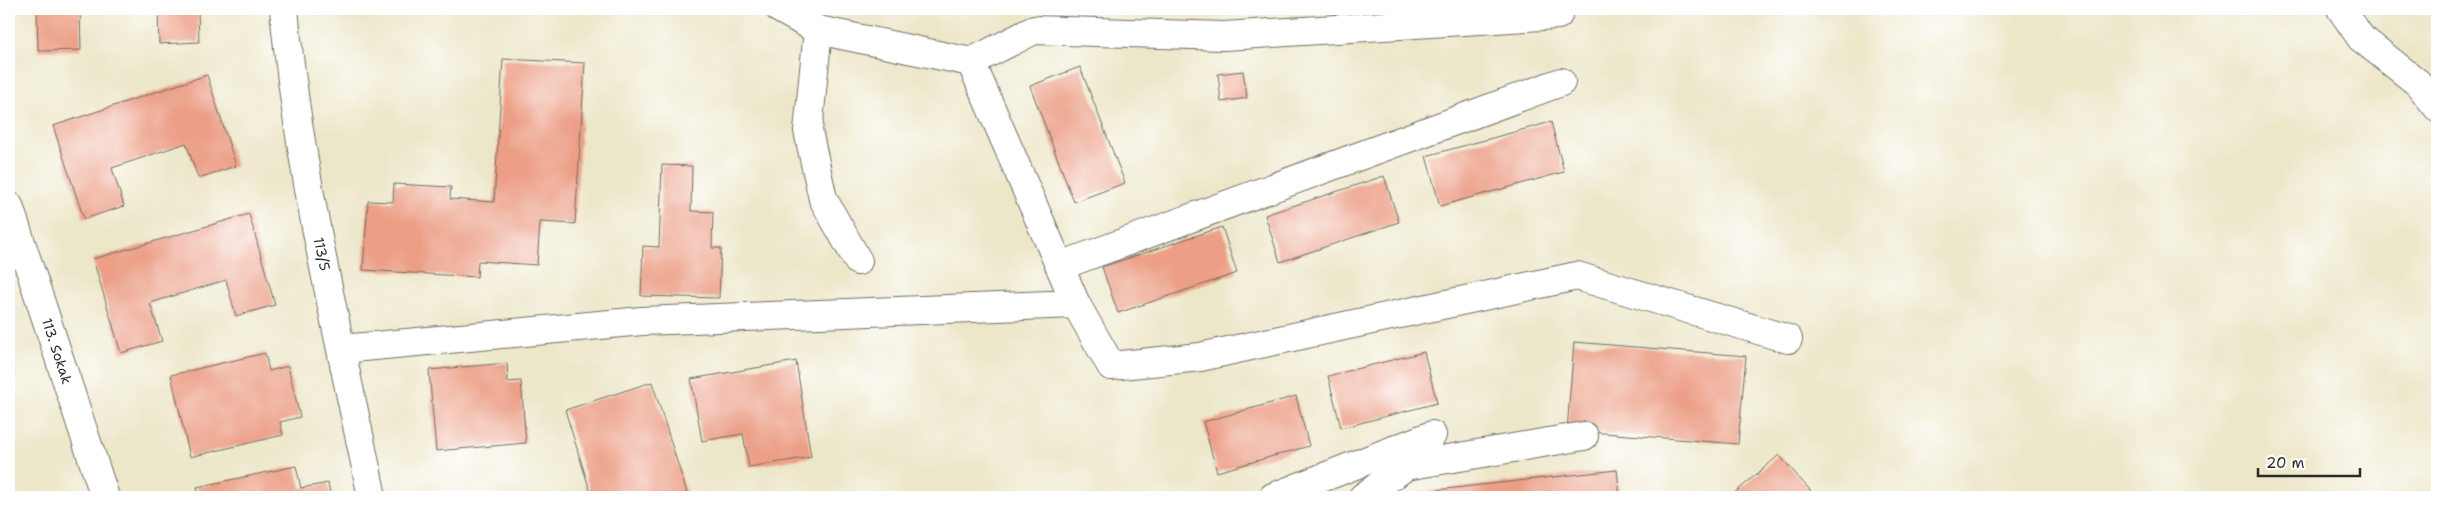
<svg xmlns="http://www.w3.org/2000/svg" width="2446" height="506" font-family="'Shantell Sans',sans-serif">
  <rect width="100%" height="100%" fill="#fff"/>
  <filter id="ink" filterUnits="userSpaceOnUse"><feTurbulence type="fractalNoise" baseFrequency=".02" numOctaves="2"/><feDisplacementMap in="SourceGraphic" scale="10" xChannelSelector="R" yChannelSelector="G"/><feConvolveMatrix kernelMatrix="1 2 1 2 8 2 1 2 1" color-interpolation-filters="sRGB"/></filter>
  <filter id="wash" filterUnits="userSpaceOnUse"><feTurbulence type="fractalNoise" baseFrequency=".0096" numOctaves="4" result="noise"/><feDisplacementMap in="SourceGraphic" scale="20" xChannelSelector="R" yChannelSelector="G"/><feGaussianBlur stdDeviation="1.12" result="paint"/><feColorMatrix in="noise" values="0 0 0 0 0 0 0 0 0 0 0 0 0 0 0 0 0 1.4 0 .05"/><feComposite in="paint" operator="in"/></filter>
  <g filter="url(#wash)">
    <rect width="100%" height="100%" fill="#ede7c9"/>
    <g id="blocks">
      <path fill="#ec9f86" d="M 37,9 L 80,9 L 81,50 L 38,51 Z
        M 158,9 L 198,9 L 199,42 L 159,44 Z
        M 503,59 L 585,63 L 575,224 L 540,222 L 537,265 L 478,261 L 477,277 L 363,270 L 368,201 L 393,202 L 394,184 L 451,187 L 450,199 L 494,202 Z
        M 1080,67 L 1125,183 L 1074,202 L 1030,86 Z
        M 1243,71 L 1247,98 L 1221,102 L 1218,74 Z
        M 207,75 L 236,166 L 198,178 L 186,143 L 112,168 L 124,206 L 84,219 L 53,126 Z
        M 1551,122 L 1564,172 L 1440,206 L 1426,156 Z
        M 662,165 L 692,166 L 691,211 L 713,212 L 712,248 L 721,248 L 719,298 L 641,296 L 643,246 L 659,247 Z
        M 1384,176 L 1399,222 L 1280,262 L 1265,215 Z
        M 249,214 L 275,305 L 236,316 L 226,280 L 150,303 L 162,341 L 121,353 L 93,259 Z
        M 1222,227 L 1237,273 L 1118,313 L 1102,267 Z
        M 1574,342 L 1746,356 L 1738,444 L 1567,430 Z
        M 1424,352 L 1437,403 L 1341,428 L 1328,376 Z
        M 265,353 L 269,371 L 288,366 L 300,417 L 280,422 L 283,435 L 190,457 L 171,375 Z
        M 796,361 L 811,457 L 749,467 L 743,434 L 702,441 L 691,379 Z
        M 507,363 L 508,382 L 521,381 L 526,443 L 436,451 L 429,370 Z
        M 652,382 L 687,493 L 675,497 L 592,497 L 565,410 Z
        M 1296,396 L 1309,446 L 1217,472 L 1203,422 Z
        M 1779,455 L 1816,497 L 1730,497 Z
        M 296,466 L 301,488 L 328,483 L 331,497 L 199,497 L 197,487 Z
        M 1617,470 L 1620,497 L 1419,497 L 1418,492 Z"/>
    </g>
  </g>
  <g filter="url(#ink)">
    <use href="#blocks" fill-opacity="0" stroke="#6f6d62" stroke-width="1"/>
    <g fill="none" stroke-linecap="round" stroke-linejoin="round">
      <defs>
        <path id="minor" d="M 284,9 C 299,174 339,335 372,497
          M 780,9 L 818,30 L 971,62 L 1034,30 L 1224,36 L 1558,15
          M 2341,9 L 2361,38 L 2418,83 L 2437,107
          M 818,30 L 808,131 L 823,199 L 858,261
          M 971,62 L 1076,304 L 1111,366 L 1200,357 L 1577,276 L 1788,339
          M 9,206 L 105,497
          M 1060,266 L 1561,82
          M 342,349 L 642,321 L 1076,304
          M 1273,497 L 1432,435
          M 1363,497 L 1406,466 L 1584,436"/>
      </defs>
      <use href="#minor" stroke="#6f6d62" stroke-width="30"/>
      <use href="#minor" stroke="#fff" stroke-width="28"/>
    </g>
  </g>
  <g text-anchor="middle" stroke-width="4.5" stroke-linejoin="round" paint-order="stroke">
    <g font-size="14" fill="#2b2b2b" stroke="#fff">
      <text transform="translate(322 254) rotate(78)" y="5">113/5</text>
      <text transform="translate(57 351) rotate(72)" y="5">113. Sokak</text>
    </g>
  </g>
  <rect width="2446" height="506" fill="none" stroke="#fff" stroke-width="30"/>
  <path d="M2258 468v8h102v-8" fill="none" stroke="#2b2b2b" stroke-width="2.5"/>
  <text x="2266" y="468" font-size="15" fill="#2b2b2b" stroke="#ffffff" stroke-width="4" paint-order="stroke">20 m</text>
</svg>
